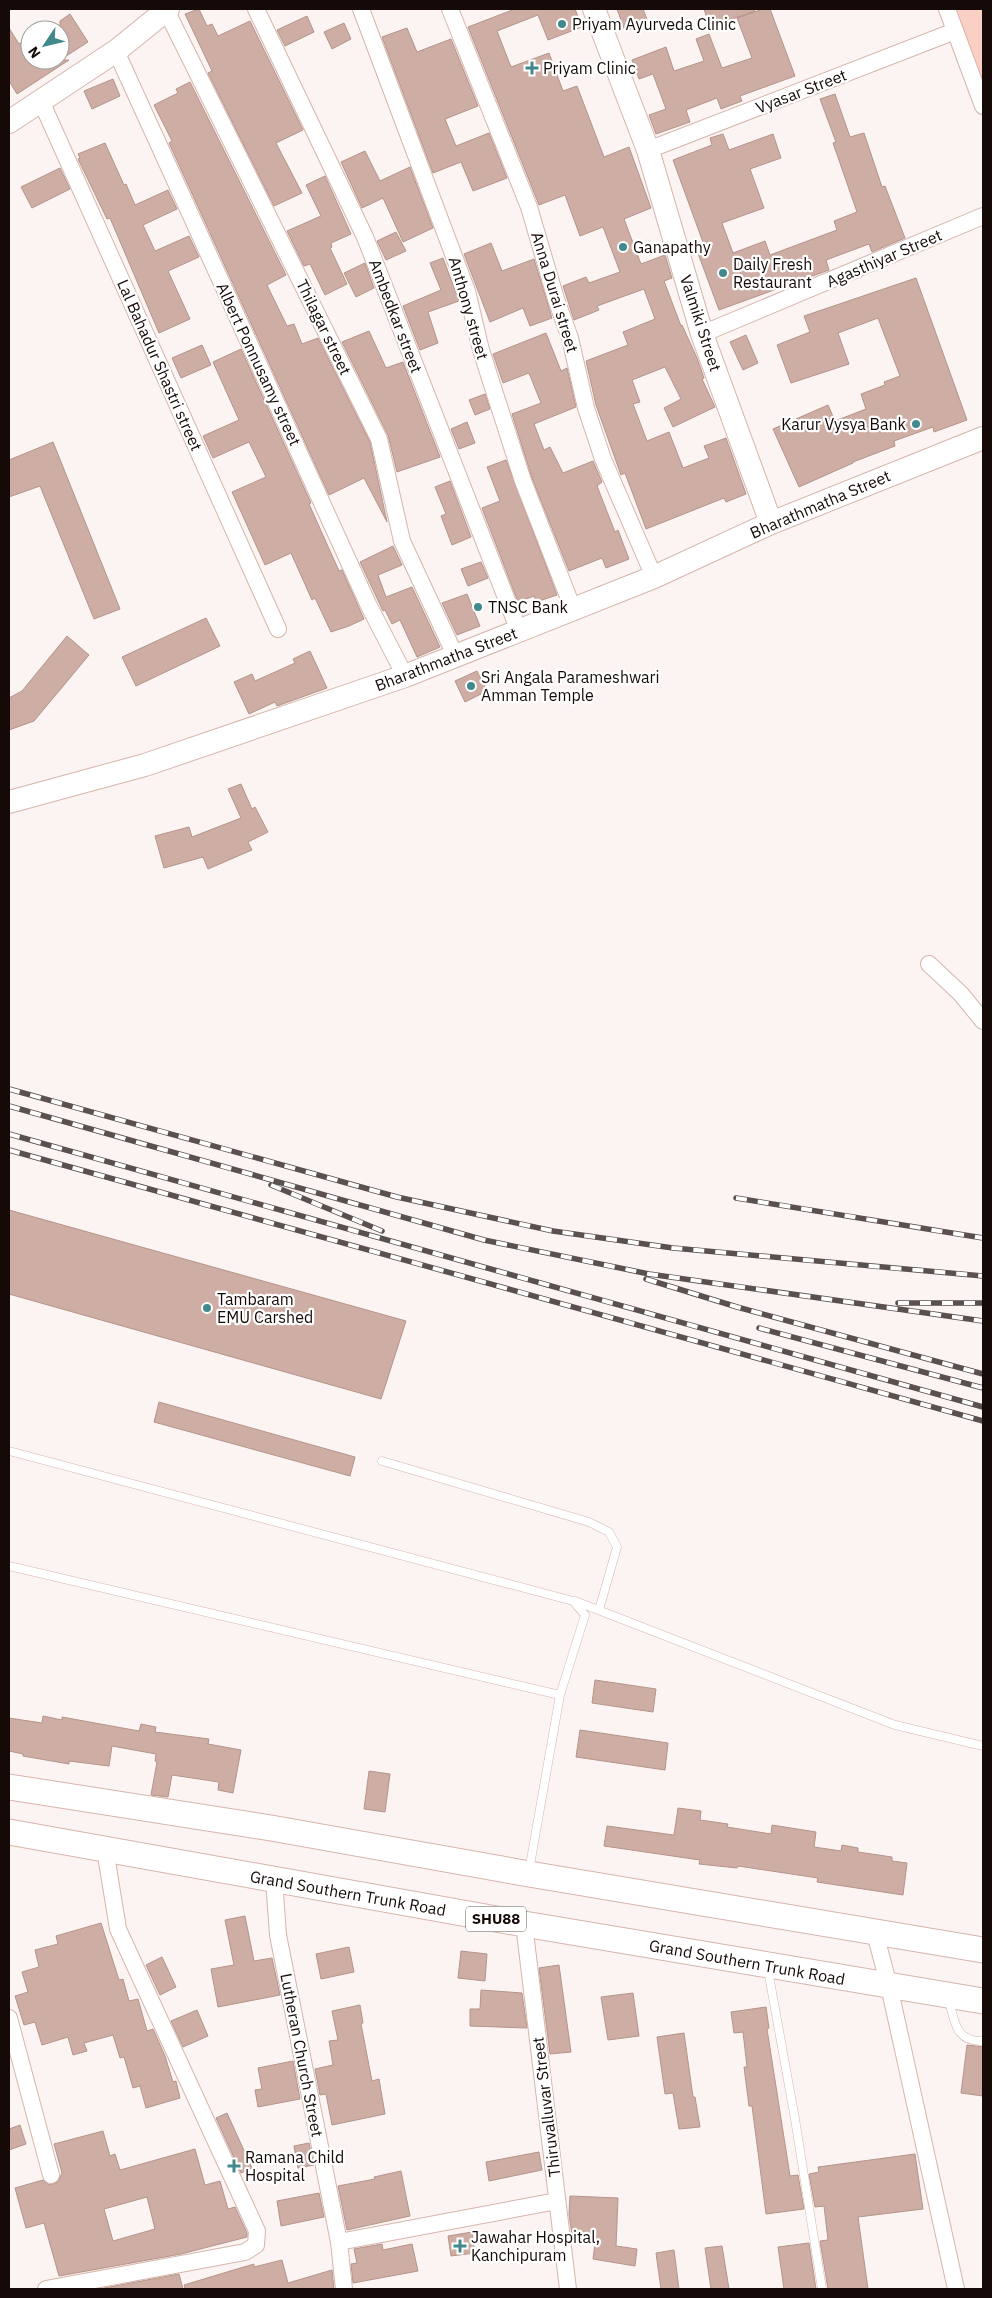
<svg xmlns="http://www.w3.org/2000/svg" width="992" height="2298" font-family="'IBM Plex Sans',sans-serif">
  <rect width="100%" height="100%" fill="#fcf4f2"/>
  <path fill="#f9d0c3" d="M 951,9 L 983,9 L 983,87 Z"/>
  <path fill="#ceaea4" stroke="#b4948a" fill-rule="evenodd" d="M 199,9 L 207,26 L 212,24 L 218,36 L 250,21 L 303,130 L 276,143 L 302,193 L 274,206 L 208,73 L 212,71 L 185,14 Z
    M 515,9 L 575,9 L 582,27 L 548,40 L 538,15 L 497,31 L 511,67 L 549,53 L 563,91 L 577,86 L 604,157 L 629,147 L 651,208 L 624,219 L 641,264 L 665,255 L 672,278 L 664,281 L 681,326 L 682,325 L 697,358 L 704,378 L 702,379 L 715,407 L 673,427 L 664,408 L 681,399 L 665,367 L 632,380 L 640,402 L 633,404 L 647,441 L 669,432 L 683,468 L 709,458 L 704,446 L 726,438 L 746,494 L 726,502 L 724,498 L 646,529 L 625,473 L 621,475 L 596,405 L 586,361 L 628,345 L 623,332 L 655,319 L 644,289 L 597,306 L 599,310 L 574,320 L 563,286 L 586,277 L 589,283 L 620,272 L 603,227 L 580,236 L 565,195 L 539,205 L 468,27 Z
    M 617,9 L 643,9 L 648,22 L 625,31 Z
    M 704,9 L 754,9 L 755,11 L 710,27 Z
    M 763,9 L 770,9 L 795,76 L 740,96 L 742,101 L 721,109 L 717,98 L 686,110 L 690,122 L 656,134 L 649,115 L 666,109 L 653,74 L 639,79 L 632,60 L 666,47 L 674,71 L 704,61 L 696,39 L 709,34 L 722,68 L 752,58 L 737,18 Z
    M 70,14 L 88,42 L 60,60 L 60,21 Z
    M 307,16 L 314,32 L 285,46 L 277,30 Z
    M 344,23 L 351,39 L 332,49 L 324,32 Z
    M 9,28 L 19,44 L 30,37 L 30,60 L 69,60 L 17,94 L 9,81 Z
    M 407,28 L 417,52 L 451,39 L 478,106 L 445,119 L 456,146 L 489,133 L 507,178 L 473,191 L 461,162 L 433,173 L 382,37 Z
    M 113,79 L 120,96 L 92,109 L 84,91 Z
    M 190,82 L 286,275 L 267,285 L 287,326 L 294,324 L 302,344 L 318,338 L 370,442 L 387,522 L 364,478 L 329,495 L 169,143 L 172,141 L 154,105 L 178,93 L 176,89 Z
    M 835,94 L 850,137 L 864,133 L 882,187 L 885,186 L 905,238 L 872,252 L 869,244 L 826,260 L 829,270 L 719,310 L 696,248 L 704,245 L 673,160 L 712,145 L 710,138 L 723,134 L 729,150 L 773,134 L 781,158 L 750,169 L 764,208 L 722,223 L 733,253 L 765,241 L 770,255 L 837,230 L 834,221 L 857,212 L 833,143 L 836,142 L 820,99 Z
    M 105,143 L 124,185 L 126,184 L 135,205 L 168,190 L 177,209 L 143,225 L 155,251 L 189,236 L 199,257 L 168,271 L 190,319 L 159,333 L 110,218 L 107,219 L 78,159 L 80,158 L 78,154 Z
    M 365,151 L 380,181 L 410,167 L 433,228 L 403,242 L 383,198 L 362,208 L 341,162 Z
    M 60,168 L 70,189 L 32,208 L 21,187 Z
    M 325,176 L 351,234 L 331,243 L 332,247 L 330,248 L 347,284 L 325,295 L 310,264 L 304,266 L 287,231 L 321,216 L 306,185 Z
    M 396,232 L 406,251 L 386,260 L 377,241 Z
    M 491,243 L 502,271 L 534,259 L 552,318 L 530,326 L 523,308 L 490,322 L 464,254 Z
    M 443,258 L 459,301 L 428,312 L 438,343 L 420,350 L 403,306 L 441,290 L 430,263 Z
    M 365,263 L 374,288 L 356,297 L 344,273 Z
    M 916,278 L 967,420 L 934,432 L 933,427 L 894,441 L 895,446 L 853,462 L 853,463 L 799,487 L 773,429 L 828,405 L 835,421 L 866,409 L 861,394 L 885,385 L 884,382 L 900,376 L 878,318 L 838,333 L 849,364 L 791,383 L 777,345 L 810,332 L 804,316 Z
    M 369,331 L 386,368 L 403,362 L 440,457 L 397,472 L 388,435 L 342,342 Z
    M 546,333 L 561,371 L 567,368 L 576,407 L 534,424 L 544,450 L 550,447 L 563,473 L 593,461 L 602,482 L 597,486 L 615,532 L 618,530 L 629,559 L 606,568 L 602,558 L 569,571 L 532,478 L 512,414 L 541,403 L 529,373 L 503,383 L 493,354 Z
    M 746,335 L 758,363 L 743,370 L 730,342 Z
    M 202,345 L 211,365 L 181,378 L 172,358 Z
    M 241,349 L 311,503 L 309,504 L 339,571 L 342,570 L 364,619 L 349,626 L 331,632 L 315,598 L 312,600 L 291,553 L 265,565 L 232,492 L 266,477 L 249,442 L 213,458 L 203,436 L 239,420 L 213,362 Z
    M 485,394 L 490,409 L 475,415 L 469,400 Z
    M 467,422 L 475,443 L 459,449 L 451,429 Z
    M 53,442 L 120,609 L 94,619 L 40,486 L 9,497 L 9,460 Z
    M 506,460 L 557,595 L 536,602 L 534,596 L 518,602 L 482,508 L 500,501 L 487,467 Z
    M 450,481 L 471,537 L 452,545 L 441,516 L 446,514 L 435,487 Z
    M 393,546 L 402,565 L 378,575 L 386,597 L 412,587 L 440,647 L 417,657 L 400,620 L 392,624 L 385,610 L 383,611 L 360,562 Z
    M 481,562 L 488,578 L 468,586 L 461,569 Z
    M 467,594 L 480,626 L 457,635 L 442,603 Z
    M 206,618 L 220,646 L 136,686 L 122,657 Z
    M 67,636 L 89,655 L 34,721 L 9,730 L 9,698 L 22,691 Z
    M 310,651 L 327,688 L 277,706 L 275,702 L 249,714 L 234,682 L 252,674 L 255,681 L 295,663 L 293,659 Z
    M 477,671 L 487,691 L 465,702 L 455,681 Z
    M 241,784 L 252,809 L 255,807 L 268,832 L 248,842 L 252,850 L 208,869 L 203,857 L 164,868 L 155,836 L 189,827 L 192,837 L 241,818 L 228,789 Z
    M 9,1210 L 406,1321 L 381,1399 L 9,1294 Z
    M 159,1402 L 355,1457 L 350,1476 L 154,1422 Z
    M 595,1680 L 656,1689 L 653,1712 L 592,1703 Z
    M 43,1716 L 62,1720 L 62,1717 L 139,1731 L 141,1724 L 156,1727 L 155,1732 L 209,1739 L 208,1744 L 241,1750 L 233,1793 L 218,1790 L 219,1782 L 172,1775 L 168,1797 L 151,1795 L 157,1762 L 155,1761 L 156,1754 L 112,1746 L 109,1766 L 69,1761 L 69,1764 L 23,1756 L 23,1754 L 9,1751 L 9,1718 L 42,1723 Z
    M 580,1730 L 668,1743 L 665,1770 L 576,1757 Z
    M 369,1771 L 390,1774 L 385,1812 L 364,1809 Z
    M 678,1808 L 701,1811 L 700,1820 L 728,1824 L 727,1827 L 771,1834 L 772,1825 L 816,1832 L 814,1847 L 841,1851 L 842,1845 L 858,1848 L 858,1852 L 892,1857 L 892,1861 L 907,1863 L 903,1895 L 817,1882 L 818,1878 L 738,1866 L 737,1868 L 699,1864 L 700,1860 L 604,1846 L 607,1826 L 674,1835 Z
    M 245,1916 L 254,1961 L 272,1958 L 280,1995 L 218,2007 L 211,1969 L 234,1965 L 225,1920 Z
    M 101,1923 L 119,1980 L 123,1979 L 129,2001 L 138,1999 L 147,2031 L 153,2029 L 165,2056 L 173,2082 L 176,2081 L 180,2098 L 146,2108 L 140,2086 L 133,2088 L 124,2057 L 120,2058 L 113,2035 L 84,2043 L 87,2051 L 73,2055 L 68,2037 L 42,2045 L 35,2022 L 24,2025 L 15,1996 L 28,1992 L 22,1972 L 39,1967 L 35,1950 L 58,1944 L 56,1936 Z
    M 349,1947 L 354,1972 L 321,1979 L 316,1954 Z
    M 461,1951 L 487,1954 L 485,1981 L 458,1978 Z
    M 162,1957 L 176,1987 L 160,1995 L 146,1965 Z
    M 559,1965 L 571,2052 L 550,2054 L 539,1968 Z
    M 481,1990 L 522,1993 L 527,2028 L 470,2026 L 470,2009 L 480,2009 Z
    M 633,1993 L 639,2036 L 608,2040 L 601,1997 Z
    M 360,2005 L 363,2023 L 361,2024 L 372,2081 L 379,2079 L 385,2114 L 332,2125 L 326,2094 L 320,2095 L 315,2069 L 333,2065 L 329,2041 L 338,2040 L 332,2011 Z
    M 766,2007 L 769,2028 L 767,2029 L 790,2176 L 798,2175 L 804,2209 L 766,2214 L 752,2106 L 749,2106 L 744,2067 L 747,2067 L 743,2032 L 734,2033 L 731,2012 Z
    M 197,2010 L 208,2036 L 183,2047 L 171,2021 Z
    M 684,2033 L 693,2097 L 695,2097 L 700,2127 L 679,2129 L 673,2093 L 665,2094 L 657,2037 Z
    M 967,2045 L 983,2047 L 983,2096 L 961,2093 Z
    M 293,2061 L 300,2099 L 258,2107 L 255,2090 L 262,2089 L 258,2068 Z
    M 227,2113 L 252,2168 L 241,2173 L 216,2118 Z
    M 20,2125 L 26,2144 L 9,2150 L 9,2129 Z
    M 103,2131 L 110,2156 L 115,2154 L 120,2170 L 195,2149 L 205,2185 L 220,2181 L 228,2209 L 235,2207 L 247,2233 L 247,2237 L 181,2254 L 59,2276 L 44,2223 L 26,2228 L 15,2188 L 43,2180 L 49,2185 L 58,2182 L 62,2173 L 54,2144 ZM 147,2197 L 155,2229 L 113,2241 L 104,2209 Z
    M 309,2143 L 314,2165 L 298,2168 L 294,2146 Z
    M 539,2152 L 542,2170 L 489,2181 L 486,2162 Z
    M 915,2154 L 923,2209 L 858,2217 L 868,2289 L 828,2289 L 820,2241 L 828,2240 L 824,2206 L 815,2207 L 809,2174 L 819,2172 L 818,2167 Z
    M 401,2171 L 410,2216 L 347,2230 L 338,2186 L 375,2179 L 374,2177 Z
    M 319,2193 L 324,2217 L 281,2226 L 277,2201 Z
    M 570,2196 L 618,2198 L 616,2246 L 637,2249 L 635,2266 L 593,2259 L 596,2236 L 572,2235 L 569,2214 Z
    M 472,2232 L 475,2253 L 451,2256 L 448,2236 Z
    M 809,2243 L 816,2289 L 784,2289 L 778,2247 Z
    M 382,2244 L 383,2250 L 412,2244 L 418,2271 L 353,2283 L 351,2264 L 357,2263 L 354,2249 Z
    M 722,2246 L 729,2289 L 711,2289 L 705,2248 Z
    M 674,2250 L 679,2289 L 661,2289 L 656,2253 Z
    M 282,2260 L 288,2283 L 332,2270 L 334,2289 L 185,2289 L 184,2285 L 237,2269 L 254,2264 L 254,2267 Z
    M 179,2274 L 183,2289 L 99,2289 Z"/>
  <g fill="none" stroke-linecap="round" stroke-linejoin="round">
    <defs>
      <path id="lane" d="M 9,1451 L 573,1601 L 585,1615 L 560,1695 L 529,1871
        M 382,1461 L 589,1522 L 609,1532 L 617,1547 L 599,1610
        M 9,1566 L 560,1695
        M 575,1601 L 895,1725 L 983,1746
        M 768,1970 L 795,2119 L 822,2289
        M 949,2001 C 955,2023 956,2042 983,2041"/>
      <path id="street" d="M 256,9 L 365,237 L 519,631
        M 361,9 L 467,291 L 481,350 L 523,481 L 573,609
        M 450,9 L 529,207 L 556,299 L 570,338 L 586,408 L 603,459 L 654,577
        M 947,9 L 983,106
        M 166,10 L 379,439 L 402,541 L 455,655
        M 116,51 L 368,604 L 405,676
        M 41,101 L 278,629
        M 648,150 L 955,31
        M 702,334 L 983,216
        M 929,964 L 961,994 L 983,1021
        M 274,1879 L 278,1935 L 339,2242 L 344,2289
        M 524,1924 L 568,2289
        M 875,1933 L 889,1986 L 956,2289
        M 9,2018 L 51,2175
        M 339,2242 L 557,2201
        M 46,2289 L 245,2252 L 256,2245 L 257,2231 L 118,1929 L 105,1849"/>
      <path id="secondary" d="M 594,9 L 648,150 L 702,334 L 771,523
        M 9,122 L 116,51 L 168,9
        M 9,802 L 145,765 L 405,676 L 654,577 L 771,523 L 983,438"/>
      <path id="primary" d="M 9,1787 L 271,1828 L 535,1875 L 983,1950
        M 9,1832 L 524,1924 L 983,2001"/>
    </defs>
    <use href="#lane" stroke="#d6b5ab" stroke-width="9"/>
    <use href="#street" stroke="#d6b5ab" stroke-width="18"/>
    <use href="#secondary" stroke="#d6b5ab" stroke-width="24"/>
    <use href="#primary" stroke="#d6b5ab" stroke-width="27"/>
    <use href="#lane" stroke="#fff" stroke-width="8"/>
    <use href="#street" stroke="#fff" stroke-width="16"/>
    <use href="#secondary" stroke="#fff" stroke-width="22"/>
    <use href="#primary" stroke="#fff" stroke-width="25"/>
    <defs>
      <path id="rail" d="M 9,1089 L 397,1197 L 553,1231 L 673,1248 L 983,1276
        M 9,1106 L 484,1240 L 649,1274 L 983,1321
        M 9,1134 L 983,1407
        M 9,1150 L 983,1421
        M 271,1185 L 382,1231
        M 736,1198 L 983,1238
        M 646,1279 L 737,1307 L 983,1374
        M 898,1303 L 983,1303
        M 759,1328 L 983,1388"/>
    </defs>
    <use href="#rail" stroke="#5a504e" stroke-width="5.5"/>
    <use href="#rail" stroke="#fff" stroke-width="4" stroke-dasharray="11" stroke-linecap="butt"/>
  </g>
  <g fill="#41898c" stroke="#fff" stroke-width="2">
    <circle cx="562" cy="24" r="5"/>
    <path d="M529.5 60.5h5v5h5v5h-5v5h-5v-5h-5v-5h5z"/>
    <circle cx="623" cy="247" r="5"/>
    <circle cx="723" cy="273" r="5"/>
    <circle cx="916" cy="424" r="5"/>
    <circle cx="478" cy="607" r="5"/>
    <circle cx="471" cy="686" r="5"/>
    <circle cx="207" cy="1308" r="5"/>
    <path d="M231.5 2158.5h5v5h5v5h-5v5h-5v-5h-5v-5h5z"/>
    <path d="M457.5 2238.5h5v5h5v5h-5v5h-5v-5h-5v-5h5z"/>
  </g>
  <g text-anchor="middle" stroke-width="4.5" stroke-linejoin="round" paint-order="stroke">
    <rect fill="#fff" stroke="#5b5451" stroke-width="1" x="466" y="1906.5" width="60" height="25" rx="4"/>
    <g font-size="15" font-weight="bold" fill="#150a07">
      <text x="496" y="1924">SHU88</text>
    </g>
    <g font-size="16" fill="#150a07" stroke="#fff" text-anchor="start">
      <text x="572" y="30">Priyam Ayurveda Clinic</text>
      <text x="543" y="74">Priyam Clinic</text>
      <text x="633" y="253">Ganapathy</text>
      <text x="733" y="270">Daily Fresh<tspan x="733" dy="18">Restaurant</tspan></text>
      <text x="906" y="430" text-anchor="end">Karur Vysya Bank</text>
      <text x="488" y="613">TNSC Bank</text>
      <text x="481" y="683">Sri Angala Parameshwari<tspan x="481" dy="18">Amman Temple</tspan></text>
      <text x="217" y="1305">Tambaram<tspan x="217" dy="18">EMU Carshed</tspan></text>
      <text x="245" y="2163">Ramana Child<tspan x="245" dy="18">Hospital</tspan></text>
      <text x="471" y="2243">Jawahar Hospital,<tspan x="471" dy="18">Kanchipuram</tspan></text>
    </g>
    <g font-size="16" fill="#150a07" stroke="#fff">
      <text transform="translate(801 91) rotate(-21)" y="6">Vyasar Street</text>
      <text transform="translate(884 258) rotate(-23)" y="6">Agasthiyar Street</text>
      <text transform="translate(555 292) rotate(73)" y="6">Anna Durai street</text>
      <text transform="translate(469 308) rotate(74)" y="6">Anthony street</text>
      <text transform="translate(396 316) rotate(69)" y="6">Ambedkar street</text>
      <text transform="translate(701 323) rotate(72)" y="6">Valmiki Street</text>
      <text transform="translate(324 327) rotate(64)" y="6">Thilagar street</text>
      <text transform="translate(259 364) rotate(65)" y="6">Albert Ponnusamy street</text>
      <text transform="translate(160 365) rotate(66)" y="6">Lal Bahadur Shastri street</text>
      <text transform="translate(820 504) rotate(-23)" y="6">Bharathmatha Street</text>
      <text transform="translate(446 659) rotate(-21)" y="6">Bharathmatha Street</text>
      <text transform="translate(348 1893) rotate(10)" y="6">Grand Southern Trunk Road</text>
      <text transform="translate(747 1962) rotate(10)" y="6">Grand Southern Trunk Road</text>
      <text transform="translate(302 2055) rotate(79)" y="6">Lutheran Church Street</text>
      <text transform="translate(546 2107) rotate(-97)" y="6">Thiruvalluvar Street</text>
    </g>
  </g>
  <rect width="992" height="2298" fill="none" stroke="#150a07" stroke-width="20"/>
  <g transform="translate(45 45) rotate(235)"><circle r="24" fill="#ffffff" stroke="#a19d9c"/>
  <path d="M0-4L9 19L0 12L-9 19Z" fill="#41898c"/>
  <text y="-8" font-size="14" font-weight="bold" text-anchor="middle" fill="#150a07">N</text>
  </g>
</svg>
